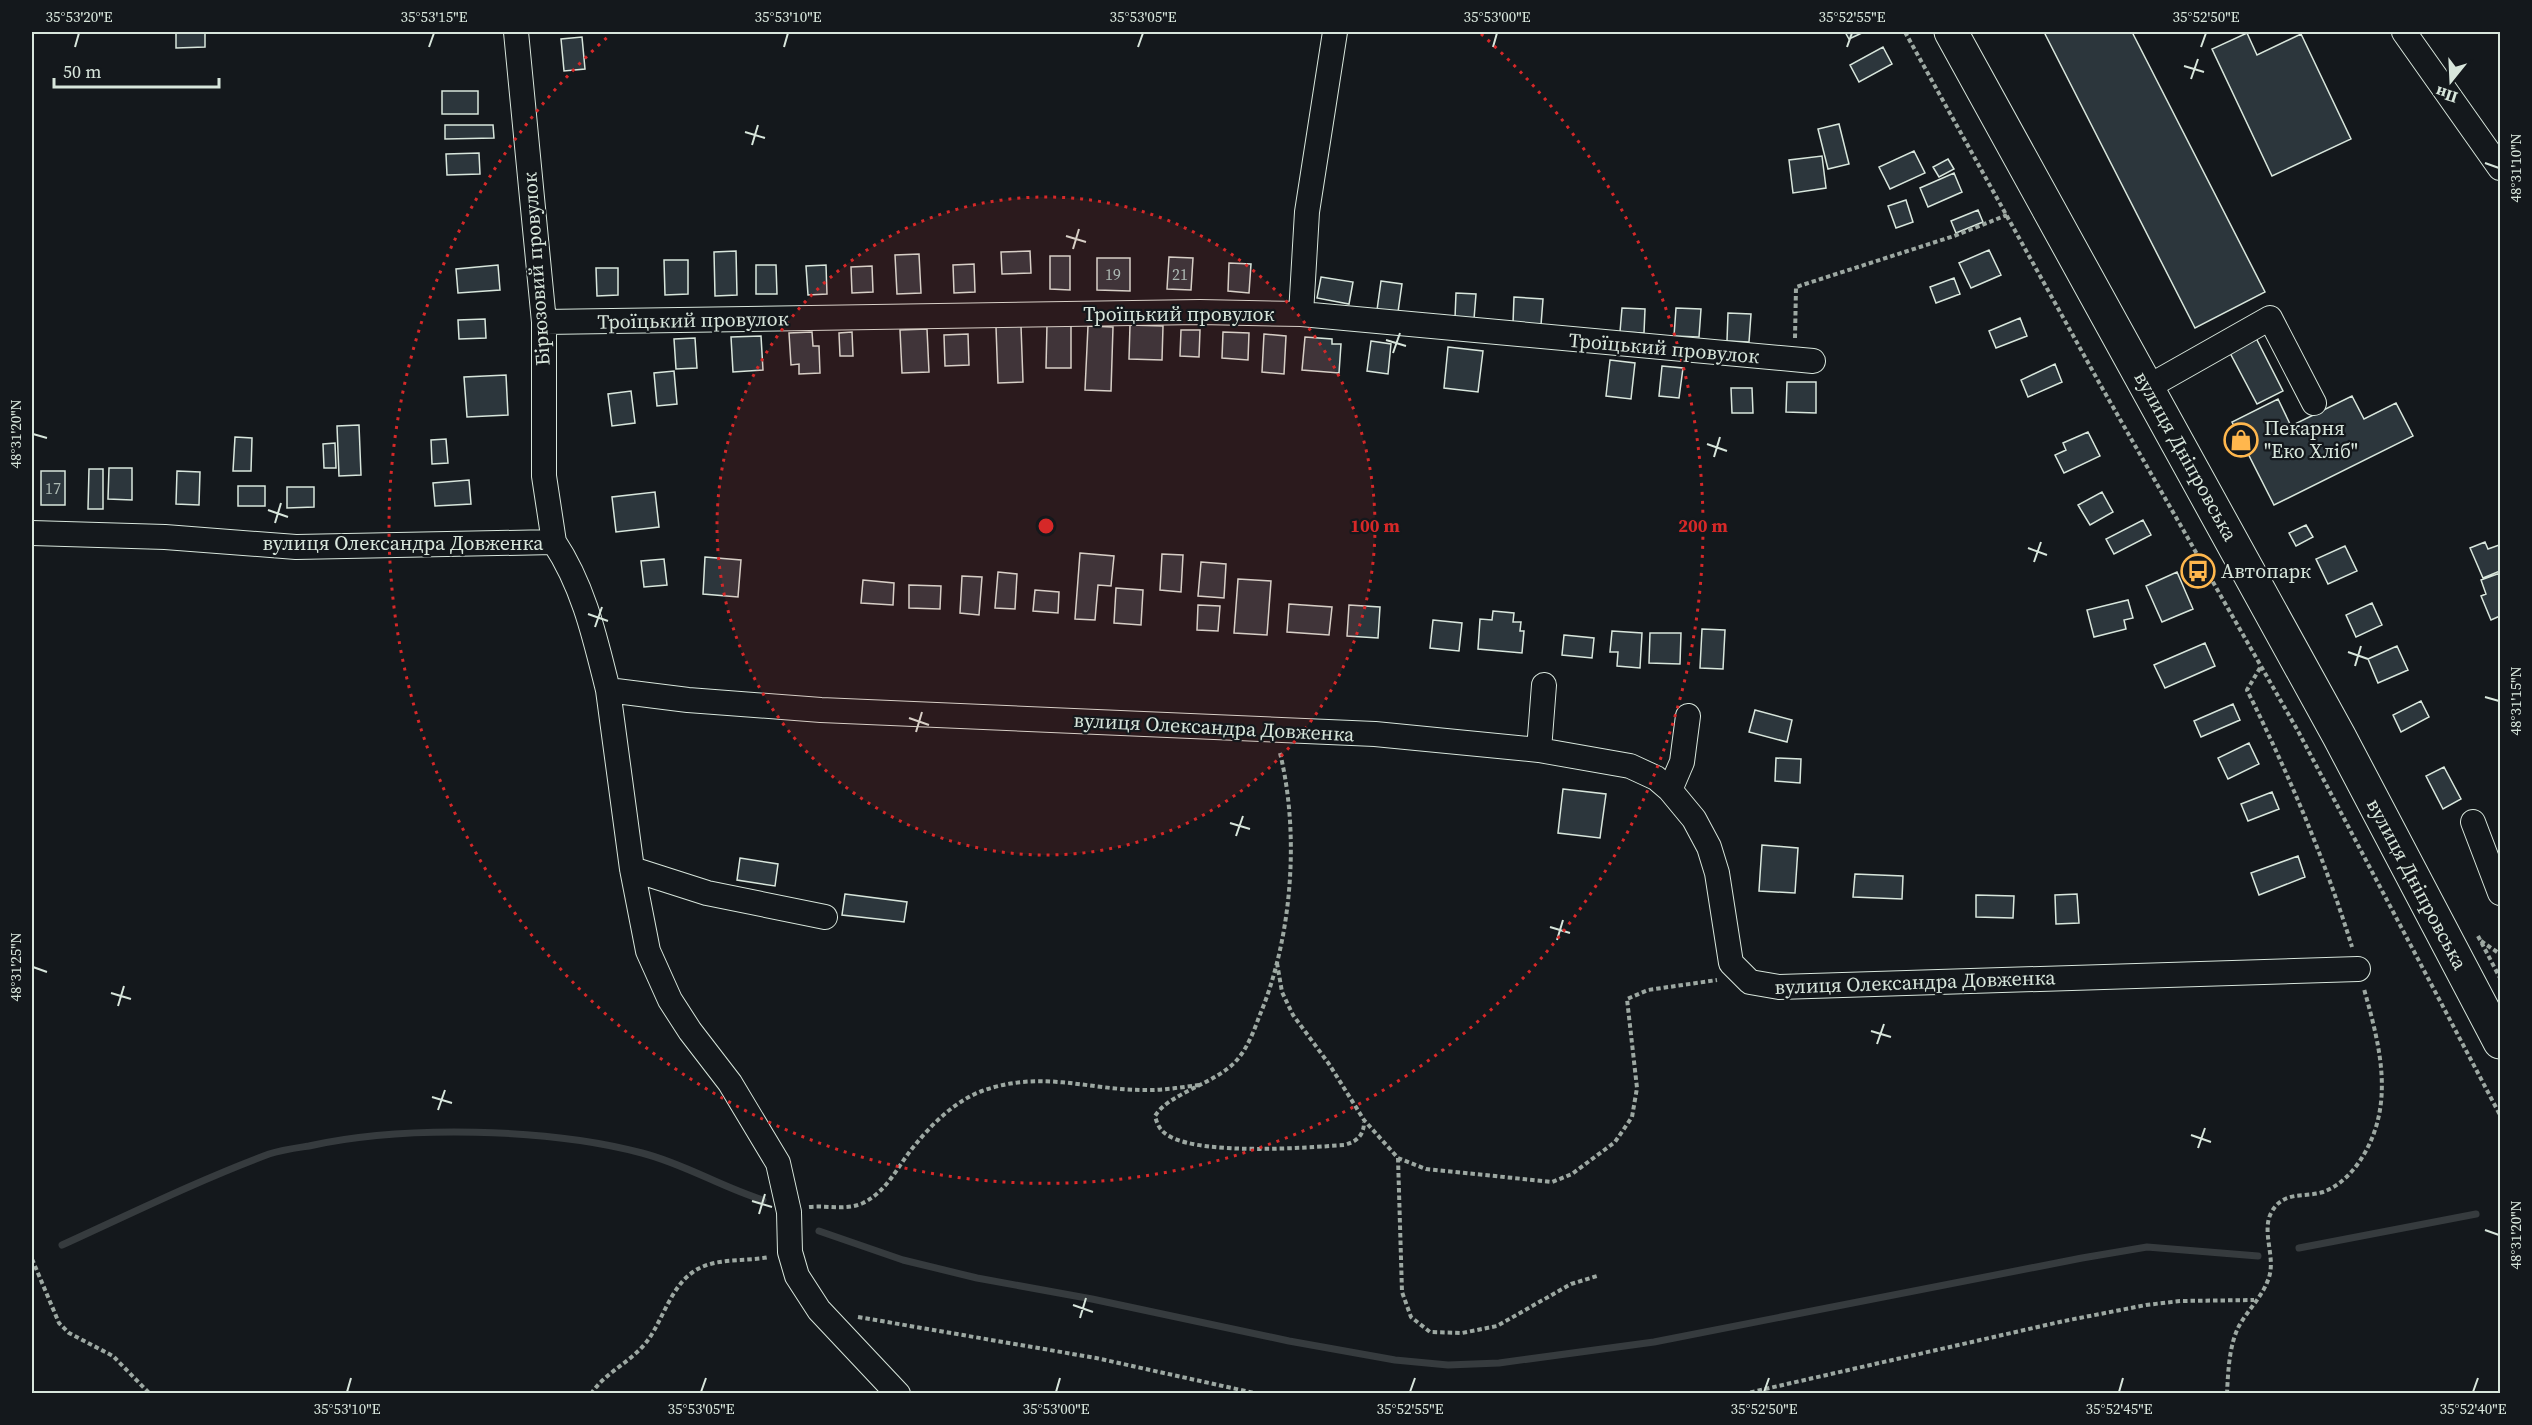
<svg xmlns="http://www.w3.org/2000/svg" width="2532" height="1425" font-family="'Source Serif 4',serif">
  <rect width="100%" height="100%" fill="#14181c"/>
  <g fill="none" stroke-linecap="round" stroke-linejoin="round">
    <path stroke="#363b3e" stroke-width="7" d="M 819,1231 L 903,1260 L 977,1278 L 1092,1299 L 1289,1341 L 1395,1360 L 1448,1365 L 1499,1363 L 1654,1342 L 2082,1258 L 2147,1247 L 2258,1256
      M 62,1245 C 130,1214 199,1180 269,1154 C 281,1150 296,1148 309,1146 C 403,1125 548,1128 642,1153 C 685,1164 721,1187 763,1200
      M 2299,1248 L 2476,1214"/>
  </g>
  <path fill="#2c363c" stroke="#d8e6dc" stroke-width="1.5" d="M 176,32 L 205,32 L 205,47 L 176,48 Z
    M 1845,32 L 1864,32 L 1849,39 Z
    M 2044,32 L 2132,32 L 2265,292 L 2195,328 Z
    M 2247,33 L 2257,55 L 2301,34 L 2351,139 L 2272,176 L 2212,49 Z
    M 582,37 L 585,69 L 564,71 L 561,39 Z
    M 1883,47 L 1892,64 L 1859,82 L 1850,65 Z
    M 442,91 L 478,91 L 478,114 L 442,114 Z
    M 1839,124 L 1849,164 L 1828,169 L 1818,129 Z
    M 445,125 L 493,125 L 494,138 L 445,139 Z
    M 1914,151 L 1925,173 L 1890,189 L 1879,167 Z
    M 479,153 L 480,174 L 447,175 L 446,154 Z
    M 1822,156 L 1826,188 L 1793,193 L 1789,160 Z
    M 1948,159 L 1954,169 L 1939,177 L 1933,167 Z
    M 1954,173 L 1962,192 L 1928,207 L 1920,188 Z
    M 1906,200 L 1913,222 L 1896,228 L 1888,206 Z
    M 1978,210 L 1983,222 L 1956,233 L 1951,221 Z
    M 1989,250 L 2001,275 L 1971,288 L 1959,263 Z
    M 736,251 L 737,295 L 715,296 L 714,252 Z
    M 1030,251 L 1031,273 L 1002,274 L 1001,252 Z
    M 919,254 L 921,293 L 897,294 L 895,255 Z
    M 1050,256 L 1070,256 L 1070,290 L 1050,289 Z
    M 1169,257 L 1193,258 L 1191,290 L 1167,289 Z
    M 1097,258 L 1130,258 L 1130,291 L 1097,290 Z
    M 664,260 L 688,260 L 688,294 L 665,295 Z
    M 1229,263 L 1251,264 L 1249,293 L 1228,291 Z
    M 974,264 L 975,292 L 954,293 L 953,265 Z
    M 498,265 L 500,290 L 458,293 L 456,269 Z
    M 756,265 L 776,265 L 777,294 L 756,294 Z
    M 826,265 L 827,294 L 808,295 L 806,266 Z
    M 872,266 L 873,292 L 852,293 L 851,267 Z
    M 596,268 L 618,268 L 618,295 L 597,296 Z
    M 1321,277 L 1353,282 L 1349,304 L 1317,298 Z
    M 1954,278 L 1960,294 L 1936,303 L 1930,287 Z
    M 1381,281 L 1402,284 L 1398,312 L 1377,310 Z
    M 1456,293 L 1476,294 L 1474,319 L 1455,318 Z
    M 1514,297 L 1543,299 L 1541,325 L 1513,323 Z
    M 1622,308 L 1645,309 L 1644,333 L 1620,332 Z
    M 1676,308 L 1701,309 L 1699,337 L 1674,336 Z
    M 1728,313 L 1751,314 L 1749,342 L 1727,341 Z
    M 2020,318 L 2027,336 L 1996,348 L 1989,331 Z
    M 485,319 L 486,338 L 459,339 L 458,320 Z
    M 1047,324 L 1071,325 L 1071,368 L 1046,368 Z
    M 1130,325 L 1163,326 L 1162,360 L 1129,359 Z
    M 1021,326 L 1023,382 L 998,383 L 996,327 Z
    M 1088,326 L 1113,327 L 1111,391 L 1085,390 Z
    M 927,329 L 929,372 L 902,373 L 900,330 Z
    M 1181,330 L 1200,330 L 1199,357 L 1180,356 Z
    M 812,332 L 813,346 L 819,346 L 820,373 L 799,374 L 799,364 L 791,365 L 789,333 Z
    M 852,332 L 853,356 L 840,356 L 839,333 Z
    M 1223,332 L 1249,333 L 1248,360 L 1222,358 Z
    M 968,334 L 969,365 L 945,366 L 944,335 Z
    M 1264,334 L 1286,336 L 1284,374 L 1262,372 Z
    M 761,336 L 763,370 L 733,372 L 731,337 Z
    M 1305,337 L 1332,339 L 1332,344 L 1341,344 L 1339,373 L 1302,370 Z
    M 695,338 L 697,368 L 676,369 L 674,339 Z
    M 2256,338 L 2283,391 L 2257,404 L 2229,351 Z
    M 1371,341 L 1391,344 L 1388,374 L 1367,371 Z
    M 1448,347 L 1483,351 L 1478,392 L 1444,388 Z
    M 1610,360 L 1635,363 L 1631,399 L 1606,396 Z
    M 2055,364 L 2062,382 L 2028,397 L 2021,380 Z
    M 1662,366 L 1683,368 L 1679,398 L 1659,396 Z
    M 674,371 L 677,404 L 657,406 L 654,373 Z
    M 506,375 L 508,415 L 467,417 L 464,377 Z
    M 1787,382 L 1816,382 L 1816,413 L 1786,412 Z
    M 1731,388 L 1752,388 L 1753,413 L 1732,413 Z
    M 631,391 L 635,423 L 612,426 L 608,394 Z
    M 2352,396 L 2364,419 L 2396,403 L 2413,436 L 2274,505 L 2232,422 L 2278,399 L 2291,426 Z
    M 359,425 L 361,475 L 339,476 L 337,426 Z
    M 2088,432 L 2100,456 L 2064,473 L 2055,455 L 2066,450 L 2063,443 Z
    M 235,437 L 252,438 L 251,471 L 233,471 Z
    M 446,439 L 448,463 L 432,464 L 431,440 Z
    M 335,443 L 336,468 L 324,468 L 323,444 Z
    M 109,468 L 132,468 L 132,500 L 108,499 Z
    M 89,469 L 103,469 L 103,509 L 88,509 Z
    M 41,471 L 65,471 L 65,505 L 41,505 Z
    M 177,471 L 200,472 L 199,505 L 176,504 Z
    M 469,480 L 471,504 L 435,506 L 433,483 Z
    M 238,486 L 265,486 L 265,506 L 238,506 Z
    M 287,487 L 314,487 L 314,507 L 287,508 Z
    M 655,492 L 659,527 L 616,532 L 612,497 Z
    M 2102,492 L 2113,512 L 2090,525 L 2078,505 Z
    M 2143,520 L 2151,535 L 2114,554 L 2106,539 Z
    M 2306,525 L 2313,537 L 2296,546 L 2289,533 Z
    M 2485,542 L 2488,549 L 2499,545 L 2500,571 L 2483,578 L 2470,548 Z
    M 2345,546 L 2357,571 L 2328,584 L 2316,559 Z
    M 1080,553 L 1114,556 L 1111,586 L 1098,585 L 1095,620 L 1075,619 Z
    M 1162,554 L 1183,555 L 1181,592 L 1160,590 Z
    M 705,557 L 741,560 L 738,597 L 703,594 Z
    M 664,559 L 667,585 L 644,587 L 641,561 Z
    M 1201,562 L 1226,564 L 1224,598 L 1198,596 Z
    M 998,572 L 1017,574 L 1015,609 L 995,608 Z
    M 2177,572 L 2193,609 L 2162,622 L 2146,586 Z
    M 2500,573 L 2500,616 L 2491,620 L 2481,596 L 2486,594 L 2481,580 Z
    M 962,576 L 982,577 L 979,615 L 960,613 Z
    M 1238,579 L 1271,581 L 1267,635 L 1234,633 Z
    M 863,580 L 894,583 L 893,605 L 861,603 Z
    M 909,585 L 941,586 L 940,609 L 909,608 Z
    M 1116,588 L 1143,590 L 1141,625 L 1114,623 Z
    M 1035,590 L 1059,592 L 1058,613 L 1033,611 Z
    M 2128,600 L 2133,618 L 2124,620 L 2126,629 L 2094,637 L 2087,610 Z
    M 2372,603 L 2382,625 L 2356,637 L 2346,615 Z
    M 1289,604 L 1332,607 L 1329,635 L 1287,632 Z
    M 1198,605 L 1220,606 L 1218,631 L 1197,630 Z
    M 1349,605 L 1380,607 L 1378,638 L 1347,636 Z
    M 1493,611 L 1514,613 L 1513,622 L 1521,622 L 1520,631 L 1524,631 L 1522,653 L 1478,649 L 1480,619 L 1492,620 Z
    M 1433,620 L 1462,623 L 1459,651 L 1430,648 Z
    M 1702,629 L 1725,630 L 1723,669 L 1700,668 Z
    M 1612,631 L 1642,633 L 1640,668 L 1617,666 L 1618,652 L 1610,652 Z
    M 1650,633 L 1681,633 L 1680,664 L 1649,663 Z
    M 1564,635 L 1594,638 L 1592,658 L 1562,655 Z
    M 2205,643 L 2215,666 L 2165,688 L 2154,665 Z
    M 2397,646 L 2408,670 L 2378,683 L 2368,659 Z
    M 2421,701 L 2429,717 L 2401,732 L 2393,715 Z
    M 2233,704 L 2240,720 L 2201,737 L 2194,721 Z
    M 1755,710 L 1792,720 L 1787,742 L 1749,732 Z
    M 2249,743 L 2259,764 L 2228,779 L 2218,758 Z
    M 1776,758 L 1801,759 L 1800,783 L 1775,781 Z
    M 2444,767 L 2461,799 L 2443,809 L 2426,776 Z
    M 1563,789 L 1606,794 L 1600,838 L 1558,833 Z
    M 2272,792 L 2279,809 L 2248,821 L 2241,804 Z
    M 1762,845 L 1798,848 L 1795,893 L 1759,891 Z
    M 2298,856 L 2305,877 L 2259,895 L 2251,873 Z
    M 740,858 L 778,864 L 775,886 L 737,880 Z
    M 1855,874 L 1903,876 L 1902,899 L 1853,897 Z
    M 845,894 L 907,902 L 904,922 L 842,915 Z
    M 2077,894 L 2079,923 L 2056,924 L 2055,895 Z
    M 1976,895 L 2014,896 L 2013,918 L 1976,917 Z"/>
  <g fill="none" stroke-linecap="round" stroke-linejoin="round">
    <defs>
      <path id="minor" d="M 516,32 L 544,322 L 544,476 L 554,542
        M 2404,32 L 2500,168
        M 1301,314 L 1307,212 L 1335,32
        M 544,322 L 1200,312 L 1301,314 L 1813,361
        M 2148,387 L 2270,318 L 2314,403
        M 32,533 L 165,537 L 296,547 L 554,542 C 584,587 595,638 608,690 L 688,700 L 821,710 L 1375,734 L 1539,750 L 1630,766 L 1656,778 L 1670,790 L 1694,819 L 1709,847 L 1717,873 L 1731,963 L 1750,982 L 1779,987 L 2358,969
        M 608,690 L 632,869 L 648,951 L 670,1000 L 690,1031 L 730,1083 L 778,1163 L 789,1212 L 790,1252 L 797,1276 L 819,1310 L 898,1394
        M 1539,750 L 1544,685
        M 1670,790 L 1682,762 L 1688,716
        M 2473,822 L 2500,893
        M 632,869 L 707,893 L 825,917"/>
      <path id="highway" d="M 1951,32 L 2339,736 L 2500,1042"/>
    </defs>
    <use href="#minor" stroke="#d8e6dc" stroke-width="26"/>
    <use href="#highway" stroke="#d8e6dc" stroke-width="35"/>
    <path stroke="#9da8a2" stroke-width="4" stroke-dasharray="4.5 3" stroke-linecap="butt" d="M 1905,32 L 2101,386 L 2298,731 L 2500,1115
      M 1795,338 L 1796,287 L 1954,236 L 2007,215
      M 2260,668 L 2247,690 C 2288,773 2325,859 2352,947
      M 1280,753 C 1300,835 1292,939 1259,1017 C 1254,1031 1247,1049 1236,1061 C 1215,1084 1169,1093 1155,1116 C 1158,1127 1161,1132 1171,1137 C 1205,1155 1304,1148 1344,1145 C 1356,1142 1364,1136 1364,1122
      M 2478,936 L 2500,978
      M 2481,941 L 2500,954
      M 1277,963 L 1282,992 L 1293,1015 L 1329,1064 L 1364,1120 L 1398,1158 L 1426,1169 L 1504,1177 L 1552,1182 L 1572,1174 L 1615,1142 L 1632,1117 L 1637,1088 L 1627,999 L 1648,990 L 1717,980
      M 1398,1158 L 1402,1292 L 1411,1317 L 1430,1332 L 1462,1333 L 1497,1326 L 1571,1284 L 1597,1276
      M 809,1207 C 828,1205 845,1211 863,1203 C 888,1191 898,1165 915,1145 C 932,1124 955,1101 982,1091 C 1043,1069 1089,1091 1149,1090 C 1165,1090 1183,1087 1199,1085
      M 32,1259 L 59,1323 L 69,1333 L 113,1356 L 150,1394
      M 858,1317 L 1096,1358 L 1259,1394
      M 591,1394 C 605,1372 632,1362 648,1340 C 663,1319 671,1287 693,1272 C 714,1257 744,1262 769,1257
      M 1743,1394 L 2064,1321 L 2146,1305 L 2180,1301 L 2254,1300
      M 2227,1394 C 2228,1373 2229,1345 2239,1326 C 2247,1311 2262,1297 2268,1280 C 2277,1259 2261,1233 2271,1213 C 2283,1190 2304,1198 2323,1192 C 2340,1186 2354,1171 2363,1156 C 2395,1103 2380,1046 2364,989"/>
    <use href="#minor" stroke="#14181c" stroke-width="24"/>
    <use href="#highway" stroke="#14181c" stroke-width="33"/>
  </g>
  <path fill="none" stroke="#d8e6dc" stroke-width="2" d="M 75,47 L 79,33M 429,47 L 434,33M 784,47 L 788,33M 1138,47 L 1143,33M 1493,47 L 1497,33M 1847,47 L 1852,33M 2201,47 L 2206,33M 2184,66 L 2204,72M 2191,79 L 2198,59M 745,132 L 765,138M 752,145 L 758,125M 2485,163 L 2499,168M 1066,236 L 1086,242M 1073,249 L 1079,229M 1386,340 L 1406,346M 1393,353 L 1400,333M 33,434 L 47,438M 1707,444 L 1727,451M 1714,457 L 1720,437M 268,510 L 288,517M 275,523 L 281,503M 2028,548 L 2047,555M 2034,562 L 2041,542M 588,614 L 608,621M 595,627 L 602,607M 2348,652 L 2368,659M 2355,666 L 2361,646M 2485,697 L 2499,701M 909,718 L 929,725M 916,732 L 922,712M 1230,823 L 1250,829M 1236,836 L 1243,816M 1550,927 L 1570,933M 1557,940 L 1563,920M 33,967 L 47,972M 111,993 L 131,999M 118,1006 L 124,986M 1871,1031 L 1891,1037M 1877,1044 L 1884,1024M 432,1097 L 452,1103M 438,1110 L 445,1090M 2191,1135 L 2211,1142M 2198,1148 L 2205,1128M 752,1201 L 772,1207M 759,1214 L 765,1194M 2485,1230 L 2499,1235M 1073,1305 L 1093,1312M 1080,1318 L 1086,1298M 347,1392 L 351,1378M 701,1392 L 706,1378M 1056,1392 L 1060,1378M 1410,1392 L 1415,1378M 1764,1392 L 1769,1378M 2119,1392 L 2123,1378M 2473,1392 L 2478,1378"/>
  <circle cx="1046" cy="526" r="329" fill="#d62828" fill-opacity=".12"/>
  <g fill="none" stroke="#d62828" stroke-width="3" stroke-dasharray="3 6">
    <circle cx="1046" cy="526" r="329"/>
    <path d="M1481 34A657 657 0 1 1 611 34"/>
  </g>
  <defs>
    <symbol id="shop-ring" viewBox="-11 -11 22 22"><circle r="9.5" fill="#14181c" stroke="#ffb74d" stroke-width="1.5"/><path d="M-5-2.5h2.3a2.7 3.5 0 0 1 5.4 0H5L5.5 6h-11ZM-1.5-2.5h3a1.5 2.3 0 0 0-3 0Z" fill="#ffb74d"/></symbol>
    <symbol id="bus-ring" viewBox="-11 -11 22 22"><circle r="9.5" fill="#14181c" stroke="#ffb74d" stroke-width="1.5"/><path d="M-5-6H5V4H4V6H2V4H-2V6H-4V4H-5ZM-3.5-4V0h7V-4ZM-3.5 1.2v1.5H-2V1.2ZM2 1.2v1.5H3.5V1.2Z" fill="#ffb74d"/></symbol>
  </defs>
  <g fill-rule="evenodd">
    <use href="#shop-ring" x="2222" y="421" width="38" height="38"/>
    <use href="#bus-ring" x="2179" y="552" width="38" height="38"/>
  </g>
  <g text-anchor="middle" stroke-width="4.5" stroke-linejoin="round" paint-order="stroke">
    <g font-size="16" fill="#adbab4">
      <text x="1113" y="280">19</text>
      <text x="1180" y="280">21</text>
      <text x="53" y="494">17</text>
    </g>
    <g font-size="20" fill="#d8e6dc" stroke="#14181c">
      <text transform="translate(536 269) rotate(-94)" y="7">Бірюзовий провулок</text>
      <text x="1179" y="321">Троїцький провулок</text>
      <text transform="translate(693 320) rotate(-1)" y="7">Троїцький провулок</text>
      <text transform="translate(1664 348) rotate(5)" y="7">Троїцький провулок</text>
      <text transform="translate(2186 456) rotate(61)" y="7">вулиця Дніпровська</text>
      <text x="403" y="550">вулиця Олександра Довженка</text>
      <text transform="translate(1214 727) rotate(3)" y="7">вулиця Олександра Довженка</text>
      <text transform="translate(2417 884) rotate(62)" y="7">вулиця Дніпровська</text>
      <text transform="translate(1915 982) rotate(-2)" y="7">вулиця Олександра Довженка</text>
    </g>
    <g font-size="20" fill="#d8e6dc" stroke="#14181c" text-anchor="start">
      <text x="2264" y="435">Пекарня<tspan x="2264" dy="23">"Еко Хліб"</tspan></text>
      <text x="2221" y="578">Автопарк</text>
    </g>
  </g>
  <circle cx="1046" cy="526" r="9" fill="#d62828" stroke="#14181c" stroke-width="3"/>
  <g font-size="18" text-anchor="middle" font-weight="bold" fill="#d62828" stroke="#14181c" stroke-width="4.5" stroke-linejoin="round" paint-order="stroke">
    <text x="1375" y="532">100 m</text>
    <text x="1703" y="532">200 m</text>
  </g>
  <rect width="2532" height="1425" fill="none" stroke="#14181c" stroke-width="66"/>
  <g transform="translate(2451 81) rotate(198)" stroke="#14181c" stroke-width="4.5" paint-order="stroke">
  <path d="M0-4.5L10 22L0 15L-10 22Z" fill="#d8e6dc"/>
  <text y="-9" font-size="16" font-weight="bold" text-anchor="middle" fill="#d8e6dc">Пн</text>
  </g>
  <path d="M54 78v9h165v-9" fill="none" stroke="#d8e6dc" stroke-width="3"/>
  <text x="63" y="78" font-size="18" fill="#d8e6dc" stroke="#14181c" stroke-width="4.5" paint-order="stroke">50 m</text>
  <rect x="33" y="33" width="2466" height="1359" fill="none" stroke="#d8e6dc" stroke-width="2"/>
  <g font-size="15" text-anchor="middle" fill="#d8e6dc">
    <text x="79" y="22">35°53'20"E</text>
    <text x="434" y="22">35°53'15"E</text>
    <text x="788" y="22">35°53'10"E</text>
    <text x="1143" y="22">35°53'05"E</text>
    <text x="1497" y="22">35°53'00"E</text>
    <text x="1852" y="22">35°52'55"E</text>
    <text x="2206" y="22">35°52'50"E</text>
    <text transform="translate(2516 168) rotate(-90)" y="5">48°31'10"N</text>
    <text transform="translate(16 434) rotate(-90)" y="5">48°31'20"N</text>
    <text transform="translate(2516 701) rotate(-90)" y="5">48°31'15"N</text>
    <text transform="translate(16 967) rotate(-90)" y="5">48°31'25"N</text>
    <text transform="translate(2516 1235) rotate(-90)" y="5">48°31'20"N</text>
    <text x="347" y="1414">35°53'10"E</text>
    <text x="701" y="1414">35°53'05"E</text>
    <text x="1056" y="1414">35°53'00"E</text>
    <text x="1410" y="1414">35°52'55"E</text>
    <text x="1764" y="1414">35°52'50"E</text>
    <text x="2119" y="1414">35°52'45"E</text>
    <text x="2473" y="1414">35°52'40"E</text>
  </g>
</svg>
